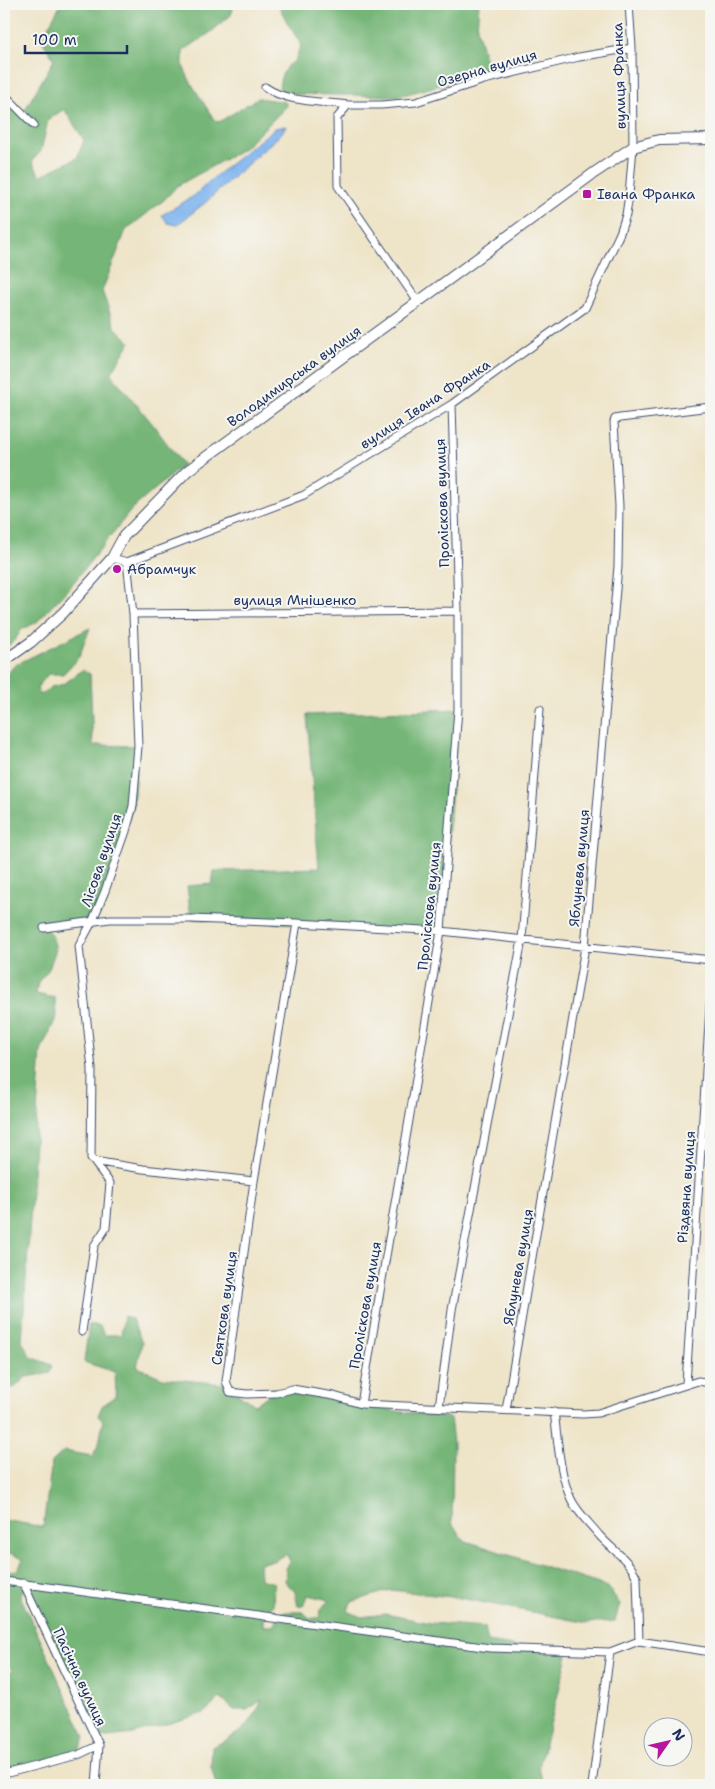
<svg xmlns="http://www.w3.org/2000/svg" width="715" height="1789" font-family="'Shantell Sans',sans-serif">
  <rect width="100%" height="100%" fill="#f6f6f2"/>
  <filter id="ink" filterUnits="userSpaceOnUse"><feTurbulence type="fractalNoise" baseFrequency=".02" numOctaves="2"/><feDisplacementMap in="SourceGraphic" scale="10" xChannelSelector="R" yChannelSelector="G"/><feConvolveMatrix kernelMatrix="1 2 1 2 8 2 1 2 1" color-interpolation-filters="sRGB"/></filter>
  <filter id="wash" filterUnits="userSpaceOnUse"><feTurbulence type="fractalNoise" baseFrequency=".0096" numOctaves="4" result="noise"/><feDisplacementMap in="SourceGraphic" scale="20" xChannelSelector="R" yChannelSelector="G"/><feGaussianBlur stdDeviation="1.12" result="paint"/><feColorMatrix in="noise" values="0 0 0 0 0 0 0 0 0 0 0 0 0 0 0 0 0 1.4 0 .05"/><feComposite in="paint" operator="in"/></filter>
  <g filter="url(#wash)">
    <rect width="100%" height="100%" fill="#eee4c8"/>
    <path fill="#74b577" stroke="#48726a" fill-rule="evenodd" d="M 61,4 L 231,4 L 233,9 L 231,15 L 211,32 L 183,51 L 183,66 L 191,83 L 215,121 L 219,122 L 258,98 L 285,102 L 287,106 L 243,149 L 177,186 L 164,200 L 126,230 L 102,291 L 115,327 L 130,342 L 111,374 L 151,422 L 183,465 L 132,509 L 69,588 L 37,622 L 21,630 L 15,640 L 4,649 L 4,97 L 23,113 L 54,60 L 43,42 L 47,29 ZM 64,109 L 84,140 L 77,158 L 40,176 L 32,161 L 41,151 L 48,120 Z
      M 278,4 L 479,4 L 477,29 L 489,72 L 399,96 L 290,94 L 279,88 L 281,77 L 287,66 L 295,61 L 301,44 L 288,24 Z
      M 90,628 L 79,657 L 63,674 L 48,674 L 37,688 L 40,695 L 51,687 L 64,684 L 82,670 L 90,674 L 93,745 L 138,746 L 133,806 L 93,920 L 45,928 L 52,935 L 56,949 L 49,969 L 38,982 L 36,994 L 55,998 L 56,1018 L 41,1051 L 22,1341 L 31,1357 L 52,1365 L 50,1373 L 26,1377 L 14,1388 L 9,1386 L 8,1373 L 4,1373 L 4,678 L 15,665 Z
      M 458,709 L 441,931 L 191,919 L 187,886 L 212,884 L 214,871 L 319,868 L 307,715 Z
      M 124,1316 L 132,1319 L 142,1343 L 137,1367 L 163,1378 L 224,1384 L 255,1405 L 275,1390 L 347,1400 L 401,1412 L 450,1418 L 453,1443 L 452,1523 L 463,1540 L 608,1587 L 620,1604 L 615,1621 L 587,1623 L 460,1598 L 391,1590 L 351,1602 L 348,1611 L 361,1617 L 385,1614 L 430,1623 L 485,1627 L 488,1642 L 568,1655 L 539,1767 L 543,1785 L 216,1785 L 211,1766 L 212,1747 C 238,1735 251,1727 262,1700 L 247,1710 L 234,1710 L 220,1698 L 204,1713 L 133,1734 L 99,1738 L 93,1722 L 72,1685 L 23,1587 L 21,1598 L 85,1737 L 79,1751 L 4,1771 L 4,1682 L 10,1674 L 12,1667 L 4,1667 L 4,1568 L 13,1572 L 18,1569 L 23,1559 L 10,1553 L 4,1559 L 4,1520 L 43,1527 L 52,1462 L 64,1451 L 92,1456 L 99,1444 L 103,1421 L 98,1416 L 102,1406 L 116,1396 L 115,1372 L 84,1362 L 89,1324 L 100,1326 L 104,1335 L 121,1335 ZM 286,1554 L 290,1561 L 286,1569 L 285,1581 L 295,1592 L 298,1606 L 305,1604 L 308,1595 L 329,1600 L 320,1610 L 319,1618 L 310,1618 L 302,1612 L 282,1612 L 273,1626 L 263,1626 L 263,1613 L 273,1606 L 274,1583 L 260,1579 L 259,1563 L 273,1561 Z"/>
    <path fill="#80b5ee" stroke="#4e72a6" d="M 286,126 L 281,134 L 206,202 L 177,225 L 168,223 L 162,215 L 194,196 L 212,179 L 275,128 Z"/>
  </g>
  <g filter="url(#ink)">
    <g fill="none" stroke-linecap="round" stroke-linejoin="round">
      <defs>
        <path id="minor" d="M 265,87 C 288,103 321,101 348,105
          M 4,94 L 34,125
          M 418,302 L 338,186 L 337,118 L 348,105 L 381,105 L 416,102 L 484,80 L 579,57 L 632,48
          M 112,558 L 127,562 L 304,495 L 452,404 L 585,308 L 620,233 L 626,215 L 629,195 L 633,147 L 632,48 L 629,4
          M 133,614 L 458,611
          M 297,923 L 254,1181 L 226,1381 L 230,1392 L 247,1394 L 276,1393 L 292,1389 L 334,1396 L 361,1404 L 583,1414 L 598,1413 L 698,1381 L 711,1383
          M 44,928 L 110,919 L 191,919 L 297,923 L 441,931 L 711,960
          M 93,1161 L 143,1169 L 254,1181
          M 82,1332 L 94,1246 L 106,1228 L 110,1183 L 91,1158 L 92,1069 L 79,946 L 93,920 L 105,891 L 126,831 L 133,806 L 138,746 L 133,614 L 127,562
          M 686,1384 L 711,992
          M 361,1404 L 441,931 L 458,709 L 458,611 L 452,404
          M 439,1407 L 452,1310 L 522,940 L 540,709
          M 506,1410 L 585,947 L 618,566 L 619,506 L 614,422 L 615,419 L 620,418 L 711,407
          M 554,1412 C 558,1440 559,1473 571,1499 C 577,1512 590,1524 599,1535 C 612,1550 629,1559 637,1578 L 639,1641
          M 4,1581 L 490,1648 L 610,1652 L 639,1641 L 711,1652
          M 23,1583 L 99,1745 L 96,1785
          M 4,1774 L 78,1755 L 99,1745
          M 592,1785 L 610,1652"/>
        <path id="secondary" d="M 4,661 L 31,642 L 63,613 L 112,558 L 124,536 L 187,471 L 594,173 L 633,147 L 659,140 L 711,139"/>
      </defs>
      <use href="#minor" stroke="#3b4a6e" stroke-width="9"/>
      <use href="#secondary" stroke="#3b4a6e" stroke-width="12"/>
      <use href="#minor" stroke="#fff" stroke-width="7"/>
      <use href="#secondary" stroke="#fff" stroke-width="10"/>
    </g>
  </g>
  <g fill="#b5179e" stroke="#f6f6f2" stroke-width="2">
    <rect x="582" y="189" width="10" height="10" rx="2.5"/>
    <circle cx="117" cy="569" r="5"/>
  </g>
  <g text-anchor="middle" stroke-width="4" stroke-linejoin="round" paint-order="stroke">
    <g font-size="14" fill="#1b2f5e" stroke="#f6f6f2">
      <text transform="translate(487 68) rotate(-16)" y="5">Озерна вулиця</text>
      <text transform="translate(619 76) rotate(-92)" y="5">вулиця Франка</text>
      <text transform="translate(294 376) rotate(-36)" y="5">Володимирська вулиця</text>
      <text transform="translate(425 404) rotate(-33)" y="5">вулиця Івана Франка</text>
      <text transform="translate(442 503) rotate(-92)" y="5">Проліскова вулиця</text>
      <text x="295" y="605">вулиця Мнішенко</text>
      <text transform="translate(101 860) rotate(-71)" y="5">Лісова вулиця</text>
      <text transform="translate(579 868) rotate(-85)" y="5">Яблунева вулиця</text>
      <text transform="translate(429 906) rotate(-84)" y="5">Проліскова вулиця</text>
      <text transform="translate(686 1187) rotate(-86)" y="5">Різдвяна вулиця</text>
      <text transform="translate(518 1267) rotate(-80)" y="5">Яблунева вулиця</text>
      <text transform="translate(365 1305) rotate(-80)" y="5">Проліскова вулиця</text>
      <text transform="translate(224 1308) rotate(-82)" y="5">Святкова вулиця</text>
      <text transform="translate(80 1677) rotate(65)" y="5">Пасічна вулиця</text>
    </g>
    <g font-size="14" fill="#1b2f5e" stroke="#f6f6f2" text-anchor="start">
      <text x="597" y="199">Івана Франка</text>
      <text x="127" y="574">Абрамчук</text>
    </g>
  </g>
  <rect width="715" height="1789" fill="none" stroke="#f6f6f2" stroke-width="20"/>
  <g transform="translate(668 1742) rotate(56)"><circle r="24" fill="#f6f6f2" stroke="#9ea6b7"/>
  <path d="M0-4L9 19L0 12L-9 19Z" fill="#b5179e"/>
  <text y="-8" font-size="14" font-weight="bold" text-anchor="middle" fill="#1b2f5e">N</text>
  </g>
  <path d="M25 45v8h102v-8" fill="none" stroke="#1b2f5e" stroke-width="2.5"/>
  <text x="32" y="45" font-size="15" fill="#1b2f5e" stroke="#f6f6f2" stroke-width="4" paint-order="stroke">100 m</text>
</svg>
